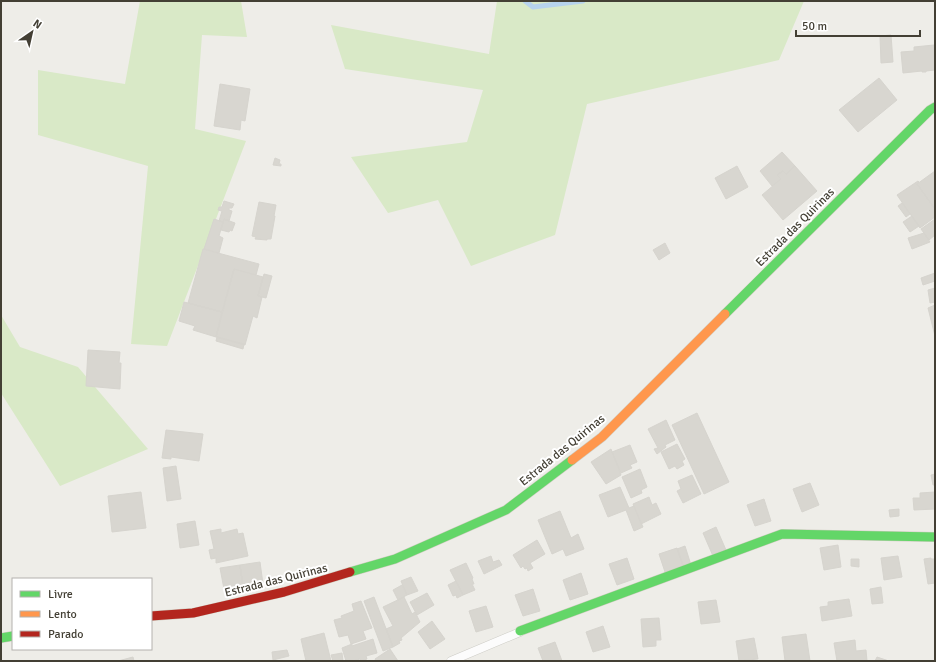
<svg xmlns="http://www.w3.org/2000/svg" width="936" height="662" font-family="Signika,sans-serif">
  <rect width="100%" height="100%" fill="#eeede8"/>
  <path fill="#d9e9c7" d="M 140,1 L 241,1 L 247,37 L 202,35 L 195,129 L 246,141 L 167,346 L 131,344 L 148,166 L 38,135 L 38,70 L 125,84 Z
    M 497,1 L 804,1 L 779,60 L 587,104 L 555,235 L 471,266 L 438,200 L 388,213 L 351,157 L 467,142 L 483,90 L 345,69 L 331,25 L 489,54 Z
    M 1,315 L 20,347 L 78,367 L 148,449 L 60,486 L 1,393 Z"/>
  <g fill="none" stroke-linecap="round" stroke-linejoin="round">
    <path stroke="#b7d3ed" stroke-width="5" d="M 525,1 L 533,7 L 583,1"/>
  </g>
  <path fill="#d8d6d0" stroke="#d6d4ce" d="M 891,35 L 893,62 L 881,63 L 880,36 Z
    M 934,45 L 935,70 L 926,71 L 926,72 L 922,72 L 922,71 L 903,73 L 901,52 L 914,51 L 914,47 Z
    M 879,78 L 897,100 L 858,132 L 839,110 Z
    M 220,84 L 250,89 L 245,121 L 241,120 L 240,130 L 214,126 Z
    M 782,152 L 795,166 L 786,174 L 783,171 L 777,175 L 781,179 L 772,186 L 760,171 Z
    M 275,158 L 280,160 L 279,164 L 281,164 L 281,166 L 273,165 Z
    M 737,166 L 748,187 L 726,199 L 715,178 Z
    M 795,166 L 817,191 L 783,220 L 762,195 L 781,179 L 777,175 L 783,171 L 786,174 Z
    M 935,171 L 935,209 L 917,184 Z
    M 918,181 L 919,182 L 917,184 L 935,209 L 935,217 L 920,228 L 897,195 Z
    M 224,201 L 234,204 L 232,208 L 229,208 L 229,210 L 232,211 L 229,221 L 224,219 L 223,222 L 219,221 L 222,211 L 218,210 L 219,207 L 222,207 Z
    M 259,202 L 276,205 L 274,216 L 275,216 L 271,239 L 267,239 L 267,240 L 255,239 L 256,237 L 252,236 Z
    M 902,203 L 910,214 L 906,217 L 898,206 Z
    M 912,216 L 919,226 L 910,232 L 903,222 Z
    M 214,219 L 223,222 L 219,236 L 223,238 L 219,253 L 204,249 Z
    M 224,219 L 235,223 L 232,231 L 230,230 L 229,232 L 221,230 Z
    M 935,219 L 935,235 L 929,240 L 921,229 Z
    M 924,233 L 930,242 L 912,249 L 908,238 Z
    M 665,243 L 670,253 L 659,260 L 653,250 Z
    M 203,249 L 259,264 L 256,275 L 234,269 L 222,312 L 188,303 Z
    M 234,269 L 263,277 L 258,296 L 262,297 L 257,318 L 253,316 L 245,345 L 216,337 Z
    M 935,273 L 935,281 L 923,285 L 921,278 Z
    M 264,274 L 272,276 L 266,298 L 258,296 Z
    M 935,288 L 935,302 L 930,303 L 928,290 Z
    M 184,302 L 222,312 L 216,337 L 193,330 L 195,326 L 179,321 Z
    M 935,305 L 935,336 L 928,308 Z
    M 217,337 L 244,344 L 243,349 L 216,341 Z
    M 88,350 L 120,352 L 119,363 L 121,363 L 120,389 L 86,386 Z
    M 697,413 L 729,482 L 704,494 L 672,425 Z
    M 666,420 L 675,440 L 665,445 L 666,447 L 657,454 L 654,449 L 658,448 L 648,429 Z
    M 166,430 L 203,434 L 199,461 L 171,457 L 171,459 L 162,458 Z
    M 677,444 L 685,459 L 682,461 L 684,465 L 677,469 L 675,466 L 669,469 L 661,452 Z
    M 630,445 L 637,462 L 630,465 L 632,468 L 621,473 L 612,452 Z
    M 611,449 L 621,475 L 606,484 L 591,462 Z
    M 176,466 L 181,499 L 167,501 L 163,468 Z
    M 640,469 L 647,487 L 641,490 L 642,493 L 631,498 L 622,477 Z
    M 935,474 L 935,485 L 933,485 L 931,475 Z
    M 692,475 L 701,494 L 683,503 L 677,491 L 681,489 L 678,481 Z
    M 810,483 L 819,505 L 802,512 L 793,489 Z
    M 620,487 L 629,508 L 634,506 L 643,527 L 634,531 L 626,510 L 608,517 L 599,495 Z
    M 141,492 L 146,528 L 112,532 L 108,496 Z
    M 935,492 L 935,509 L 914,510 L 913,498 L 920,498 L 920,493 Z
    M 649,497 L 652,505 L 656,503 L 661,514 L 641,524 L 633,504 Z
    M 764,499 L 771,521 L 755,526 L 747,505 Z
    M 899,509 L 899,516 L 890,517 L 889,510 Z
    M 560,511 L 571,538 L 578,534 L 584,549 L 566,556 L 563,549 L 552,554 L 538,520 Z
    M 195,521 L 199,545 L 180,548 L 177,524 Z
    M 716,527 L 726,550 L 713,556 L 703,533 Z
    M 221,529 L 221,533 L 237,529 L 238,534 L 243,533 L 248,556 L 216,563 L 216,558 L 211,559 L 209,550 L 214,549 L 210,531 Z
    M 537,540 L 545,554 L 530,563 L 533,568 L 528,571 L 527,568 L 525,569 L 523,566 L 521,568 L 513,555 Z
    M 838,545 L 841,567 L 824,570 L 820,548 Z
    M 685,546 L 691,565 L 684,568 L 677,549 Z
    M 677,548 L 684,568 L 666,575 L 659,554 Z
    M 491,556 L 493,562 L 499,560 L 502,565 L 484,574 L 478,561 Z
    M 898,556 L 902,577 L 884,580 L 881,558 Z
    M 627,558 L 634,579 L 617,585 L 609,564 Z
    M 931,558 L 931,559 L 935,559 L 935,583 L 928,584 L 924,559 Z
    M 851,559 L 859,559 L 859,567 L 851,566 Z
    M 260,562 L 263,584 L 243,587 L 240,565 Z
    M 466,563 L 473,578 L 472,579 L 474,584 L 472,584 L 475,590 L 463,595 L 450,570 Z
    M 240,565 L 243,587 L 224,589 L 220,568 Z
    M 581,573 L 588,594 L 570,600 L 563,580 Z
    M 411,577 L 418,591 L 407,595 L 401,581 Z
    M 456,581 L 463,595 L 457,598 L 456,595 L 453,596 L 448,585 Z
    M 402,585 L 407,595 L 398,600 L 393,590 Z
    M 881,587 L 883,603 L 872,604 L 870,589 Z
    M 533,589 L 540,611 L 523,616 L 515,595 Z
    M 427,593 L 434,605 L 417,615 L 410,602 Z
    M 374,597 L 393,647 L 383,651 L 364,601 Z
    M 404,597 L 412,614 L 415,612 L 420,622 L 401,638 L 402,640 L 399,641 L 400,643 L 393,647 L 386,629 L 393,626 L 383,607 Z
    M 849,599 L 852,616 L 822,621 L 820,607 L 828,606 L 828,602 Z
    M 716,600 L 720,622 L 701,624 L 698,602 Z
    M 361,601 L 372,628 L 363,631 L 366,639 L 351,644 L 348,635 L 339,637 L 334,620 L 342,618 L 341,616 L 354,611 L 352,604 Z
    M 486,606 L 493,627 L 476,632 L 469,611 Z
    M 659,618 L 661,640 L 656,640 L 656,646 L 643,647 L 641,619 Z
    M 432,621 L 445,639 L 430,649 L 418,632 Z
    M 603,626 L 610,647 L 593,652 L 586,632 Z
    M 324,633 L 331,661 L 306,661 L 301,639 Z
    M 806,634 L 810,661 L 785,661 L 782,637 Z
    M 754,638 L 758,659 L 739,661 L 736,641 Z
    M 373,639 L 377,653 L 366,656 L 367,659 L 361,661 L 360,659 L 353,661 L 346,661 L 342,648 L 352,644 L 352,646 Z
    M 855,640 L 856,651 L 866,650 L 867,661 L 837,661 L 834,643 Z
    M 555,642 L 562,661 L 543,661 L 538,648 Z
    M 390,649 L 398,661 L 376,661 L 375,659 Z
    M 287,650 L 289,656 L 273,660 L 272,652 Z
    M 342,653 L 343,661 L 333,661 L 331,655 Z
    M 133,657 L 134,661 L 118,661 Z
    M 877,657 L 889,661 L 875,661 Z"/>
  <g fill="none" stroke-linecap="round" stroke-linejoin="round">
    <defs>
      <path id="lane" d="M 451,661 L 520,632"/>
      <path id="fast" d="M 725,314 L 930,110 L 935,107
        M 350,572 L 395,559 L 506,510 L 572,460
        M 520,631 L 782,534 L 935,537
        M 1,638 L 13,636"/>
      <path id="slow" d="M 572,460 L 602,437 L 725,314"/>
      <path id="jam" d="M 151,616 L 193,613 L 284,592 L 350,572"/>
    </defs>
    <use href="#lane" stroke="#cccbc5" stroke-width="9"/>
    <use href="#fast" stroke="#cecbbf" stroke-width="10"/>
    <use href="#slow" stroke="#cecbbf" stroke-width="10"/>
    <use href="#jam" stroke="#cecbbf" stroke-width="10"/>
    <use href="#lane" stroke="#fcfcfc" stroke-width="8"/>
    <use href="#fast" stroke="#63d668" stroke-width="9"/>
    <use href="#slow" stroke="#ff974d" stroke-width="9"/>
    <use href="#jam" stroke="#b3261e" stroke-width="9"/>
  </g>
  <g text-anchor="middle" stroke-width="4" stroke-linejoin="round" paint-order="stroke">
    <g font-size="12" fill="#433f34" stroke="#fff">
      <text transform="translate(795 227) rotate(-45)" y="4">Estrada das Quirinas</text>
      <text transform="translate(562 450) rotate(-39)" y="4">Estrada das Quirinas</text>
      <text transform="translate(276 580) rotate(-14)" y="4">Estrada das Quirinas</text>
    </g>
  </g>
  <rect width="936" height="662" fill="none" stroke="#433f34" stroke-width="4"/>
  <rect x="12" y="578" width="140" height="72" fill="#ffffff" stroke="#b4b2ae"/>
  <rect x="20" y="591" width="20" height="6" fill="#63d668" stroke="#b4b2ae"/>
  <text x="48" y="598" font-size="12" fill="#433f34">Livre</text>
  <rect x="20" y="611" width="20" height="6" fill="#ff974d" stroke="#b4b2ae"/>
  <text x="48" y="618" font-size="12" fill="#433f34">Lento</text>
  <rect x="20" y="631" width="20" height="6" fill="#b3261e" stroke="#b4b2ae"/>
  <text x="48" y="638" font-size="12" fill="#433f34">Parado</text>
  <g transform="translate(32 32) rotate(34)" stroke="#ffffff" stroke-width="3" paint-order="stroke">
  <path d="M0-3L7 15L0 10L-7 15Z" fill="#433f34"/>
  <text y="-6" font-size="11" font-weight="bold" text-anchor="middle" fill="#433f34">N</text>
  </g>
  <path d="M796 30v6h124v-6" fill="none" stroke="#433f34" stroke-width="2"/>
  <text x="802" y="30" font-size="12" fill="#433f34" stroke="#ffffff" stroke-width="3" paint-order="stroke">50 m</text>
</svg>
